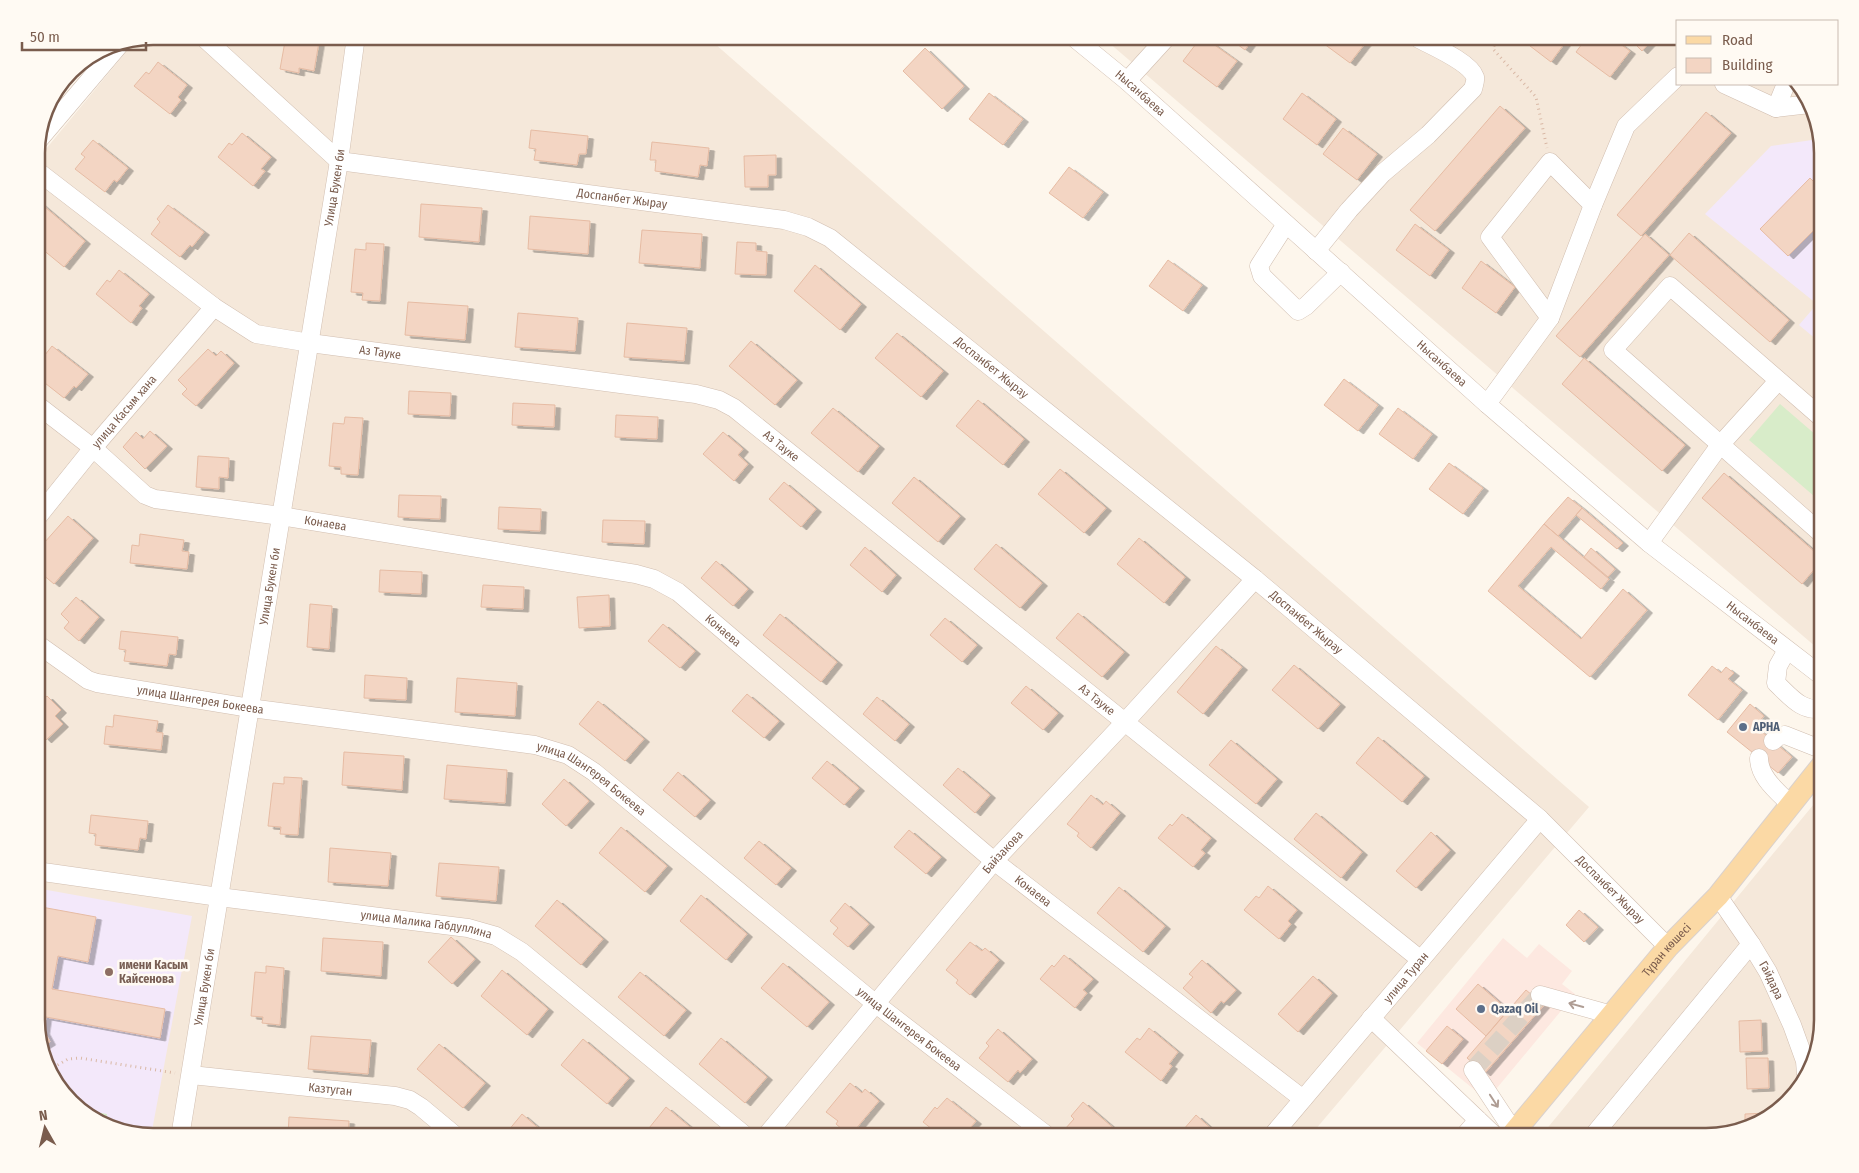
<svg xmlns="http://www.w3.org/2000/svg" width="1859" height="1173" font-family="'Fira Sans Condensed',sans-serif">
  <defs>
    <filter id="shadow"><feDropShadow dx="5.5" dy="3" stdDeviation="0" flood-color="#0004"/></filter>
  </defs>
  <rect width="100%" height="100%" fill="#fdf6ec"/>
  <path fill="#f5e8da" d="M 153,36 L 706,36 L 1589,807 L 1309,1137 L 153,1137 L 89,1117 L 52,1078 L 36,1027 L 36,161 L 136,40 Z
    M 1101,36 L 1678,36 L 1678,84 L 1797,84 L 1807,95 L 1823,153 L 1823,653 Z
    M 1823,793 L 1823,1020 L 1803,1084 L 1764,1121 L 1706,1137 L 1540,1137 Z"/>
  <path fill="#fde8e0" d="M 1503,938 L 1527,958 L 1539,944 L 1572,971 L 1562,984 L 1575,994 L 1487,1100 L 1417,1043 Z"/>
  <path fill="#f3e8fa" d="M 1812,140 L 1823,153 L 1823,345 L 1799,325 L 1817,304 L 1705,214 L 1771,146 Z
    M 36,888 L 192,916 L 151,1136 L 89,1117 L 52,1078 L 36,1027 Z"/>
  <path fill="#d8ecc9" d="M 1780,404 L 1823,441 L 1822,503 L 1749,440 Z
    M 82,1110 L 107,1114 L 106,1122 L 89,1117 Z"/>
  <path fill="#f3d5c3" stroke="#e6bba3" filter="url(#shadow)" d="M 286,36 L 320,36 L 314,71 L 299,68 L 299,73 L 280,69 Z
    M 1202,36 L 1237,61 L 1217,87 L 1183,61 Z
    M 1226,36 L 1255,36 L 1245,50 Z
    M 1317,36 L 1368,36 L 1370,37 L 1350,63 L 1316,38 Z
    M 1517,36 L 1570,36 L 1551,62 Z
    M 1588,36 L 1609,36 L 1630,51 L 1610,77 L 1576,52 Z
    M 1627,36 L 1656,36 L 1642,51 Z
    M 925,48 L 964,86 L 942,109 L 903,71 Z
    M 158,62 L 187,85 L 178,97 L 181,100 L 170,114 L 134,86 L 146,72 L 149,74 Z
    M 989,93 L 1023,119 L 1003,145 L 969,119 Z
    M 1302,93 L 1336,119 L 1317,145 L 1283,119 Z
    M 1500,106 L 1525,128 L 1435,231 L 1410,210 Z
    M 1706,112 L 1731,133 L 1641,236 L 1617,215 Z
    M 1343,128 L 1377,154 L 1357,180 L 1323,154 Z
    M 531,130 L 588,136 L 586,154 L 579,154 L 577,165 L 534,160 L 536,149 L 529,148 Z
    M 242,133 L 271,157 L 261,169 L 265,171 L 253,186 L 218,157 L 229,143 L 232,145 Z
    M 93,140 L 128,168 L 117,182 L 114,180 L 105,192 L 75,169 L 85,157 L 81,154 Z
    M 652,142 L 709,148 L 707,166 L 700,165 L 698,177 L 655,171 L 656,160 L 650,160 Z
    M 776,155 L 776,175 L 768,175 L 768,187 L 745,187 L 744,156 Z
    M 1069,167 L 1103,192 L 1083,218 L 1049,193 Z
    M 1810,178 L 1823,191 L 1823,221 L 1788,256 L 1760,229 Z
    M 39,202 L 85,241 L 64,267 L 36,244 L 36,206 Z
    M 421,204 L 482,208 L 479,242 L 419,237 Z
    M 168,205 L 204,232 L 192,247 L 190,245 L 180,257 L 151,234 L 160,222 L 157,219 Z
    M 530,216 L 590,221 L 588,254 L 528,249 Z
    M 1415,224 L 1449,250 L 1430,276 L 1396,250 Z
    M 642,230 L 702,234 L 700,268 L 639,263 Z
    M 1689,233 L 1789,320 L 1770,342 L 1670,255 Z
    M 1645,234 L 1669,255 L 1580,357 L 1556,336 Z
    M 737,242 L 756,243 L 756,251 L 767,252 L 766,275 L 735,274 Z
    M 366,243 L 384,244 L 380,301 L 362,300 L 363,293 L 351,292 L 355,249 L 366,250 Z
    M 1168,260 L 1202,285 L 1183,311 L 1149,286 Z
    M 1481,261 L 1515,287 L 1496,313 L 1462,288 Z
    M 815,265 L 861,304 L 840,330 L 794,291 Z
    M 119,270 L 149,294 L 139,306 L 142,308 L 131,323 L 96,294 L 107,280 L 110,282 Z
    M 408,302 L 468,306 L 465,340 L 405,335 Z
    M 518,313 L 578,318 L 575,351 L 515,347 Z
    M 627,323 L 687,328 L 684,361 L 624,357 Z
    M 897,333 L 943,371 L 921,397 L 875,358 Z
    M 751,341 L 797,380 L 775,405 L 729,366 Z
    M 52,346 L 88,374 L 76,388 L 74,386 L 64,398 L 36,376 L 36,373 L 44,363 L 41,360 Z
    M 208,349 L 216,356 L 221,351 L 234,363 L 196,406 L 182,394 L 187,389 L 178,380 Z
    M 1584,358 L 1685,445 L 1662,471 L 1562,384 Z
    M 1344,379 L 1378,405 L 1358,431 L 1324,405 Z
    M 409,391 L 451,393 L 450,416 L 408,414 Z
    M 978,400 L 1024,439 L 1003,465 L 956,426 Z
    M 513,403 L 555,405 L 554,427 L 512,425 Z
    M 833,408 L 879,446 L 858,472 L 811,433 Z
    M 1398,408 L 1432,434 L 1413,459 L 1379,434 Z
    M 616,415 L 658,417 L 657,439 L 615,437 Z
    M 345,417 L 363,418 L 358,475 L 341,474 L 341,467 L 329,466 L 333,423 L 344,424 Z
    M 150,431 L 167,446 L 145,469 L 123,447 L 136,432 L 143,439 Z
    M 723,432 L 743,449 L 738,455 L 748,464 L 734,481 L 703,454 Z
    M 198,456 L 229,458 L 228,478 L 219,477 L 219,489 L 196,487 Z
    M 1449,463 L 1483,488 L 1463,514 L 1429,489 Z
    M 1060,469 L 1106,508 L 1084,533 L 1038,494 Z
    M 1724,473 L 1823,559 L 1802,584 L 1702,498 Z
    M 914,477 L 960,516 L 938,542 L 892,503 Z
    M 784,482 L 816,509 L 801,527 L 769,499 Z
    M 399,495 L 441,496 L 440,519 L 398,517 Z
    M 1568,497 L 1582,508 L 1558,536 L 1544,524 Z
    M 499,507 L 541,509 L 540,531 L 498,529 Z
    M 1582,508 L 1623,543 L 1617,549 L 1576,515 Z
    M 68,516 L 93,538 L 54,584 L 36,569 L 36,552 Z
    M 603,520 L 645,521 L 644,544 L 602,542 Z
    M 1544,524 L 1609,579 L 1601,589 L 1551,547 L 1518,586 L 1581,639 L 1623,589 L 1647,610 L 1590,677 L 1488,591 Z
    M 140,534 L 184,540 L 182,551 L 189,552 L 187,569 L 130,563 L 132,545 L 139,546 Z
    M 1139,538 L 1185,577 L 1164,603 L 1117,564 Z
    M 996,544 L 1042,583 L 1020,608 L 974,569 Z
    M 865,547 L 896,575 L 882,592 L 850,565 Z
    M 1591,548 L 1615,569 L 1608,577 L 1584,557 Z
    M 716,561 L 748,589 L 733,606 L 701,578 Z
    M 380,570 L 422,572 L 421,594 L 379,592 Z
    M 483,585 L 524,587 L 523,609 L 481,607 Z
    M 609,595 L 610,626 L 579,628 L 577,597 Z
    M 76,597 L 99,617 L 79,641 L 64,628 L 69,622 L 61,614 Z
    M 310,604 L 332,606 L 329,649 L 307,647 Z
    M 1078,613 L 1124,652 L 1102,677 L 1056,638 Z
    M 780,614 L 837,662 L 821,682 L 763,635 Z
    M 945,618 L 977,645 L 962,662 L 930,635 Z
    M 663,624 L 695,651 L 680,668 L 648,641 Z
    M 121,631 L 178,637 L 176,655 L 169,654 L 167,666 L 124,661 L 126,650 L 119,649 Z
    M 1216,646 L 1242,667 L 1203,714 L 1177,692 Z
    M 1294,665 L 1340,704 L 1318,729 L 1272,690 Z
    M 1712,666 L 1721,673 L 1726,667 L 1734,673 L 1728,679 L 1742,690 L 1718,720 L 1688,695 Z
    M 365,675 L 407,678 L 406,700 L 364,698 Z
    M 457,678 L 517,683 L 515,716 L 455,712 Z
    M 1026,686 L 1058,713 L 1043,730 L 1011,703 Z
    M 747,694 L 779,721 L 764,738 L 732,711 Z
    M 47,696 L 61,710 L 55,716 L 63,724 L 46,740 L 36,730 L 36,706 Z
    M 877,697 L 909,724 L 895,741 L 863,714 Z
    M 598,701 L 644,739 L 625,761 L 579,724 Z
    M 1750,704 L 1764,716 L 1755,726 L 1792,757 L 1778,773 L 1727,732 Z
    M 114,715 L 158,721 L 156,732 L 163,733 L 161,750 L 104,744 L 106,726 L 113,727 Z
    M 1378,737 L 1424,776 L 1402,802 L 1356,763 Z
    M 1231,740 L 1277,779 L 1256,804 L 1209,765 Z
    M 344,752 L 404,756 L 402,790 L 342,785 Z
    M 827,761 L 859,788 L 844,805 L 812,778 Z
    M 447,765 L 507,770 L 505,803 L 444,799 Z
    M 958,768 L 990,795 L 975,813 L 943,785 Z
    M 678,772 L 710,800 L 695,817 L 663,790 Z
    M 284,777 L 302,778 L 298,835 L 280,834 L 281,827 L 268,826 L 273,783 L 284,784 Z
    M 564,779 L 589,801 L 566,826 L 542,804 Z
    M 1091,795 L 1103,805 L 1106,801 L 1120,813 L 1091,848 L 1077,836 L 1079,833 L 1067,824 Z
    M 1316,813 L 1362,852 L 1341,878 L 1294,839 Z
    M 1182,814 L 1211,838 L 1201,850 L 1205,853 L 1193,867 L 1158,838 L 1170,824 L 1172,826 Z
    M 91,815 L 148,821 L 146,839 L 140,838 L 138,850 L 95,845 L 96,834 L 89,833 Z
    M 621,827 L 667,866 L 645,892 L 599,853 Z
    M 909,830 L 941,857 L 926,874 L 894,847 Z
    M 1431,832 L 1450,850 L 1416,888 L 1396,871 Z
    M 759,841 L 791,868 L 776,885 L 744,858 Z
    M 330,848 L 391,853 L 388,886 L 328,882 Z
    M 439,863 L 499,867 L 496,901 L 436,896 Z
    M 1268,886 L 1297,910 L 1288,921 L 1291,924 L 1279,939 L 1244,910 L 1256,896 L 1259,898 Z
    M 1119,887 L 1165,926 L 1143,952 L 1097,913 Z
    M 701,895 L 747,934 L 726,960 L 680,921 Z
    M 557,900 L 603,939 L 581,965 L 535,926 Z
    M 845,903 L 869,924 L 848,947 L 833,934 L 838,928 L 830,921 Z
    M 36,906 L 96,917 L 88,962 L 58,956 L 52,989 L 165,1009 L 160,1038 L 46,1017 L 44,1031 L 50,1042 L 42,1047 L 36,1027 Z
    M 1579,910 L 1598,927 L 1584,942 L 1566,925 Z
    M 451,937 L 475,959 L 452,984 L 428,962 Z
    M 323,938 L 383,942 L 381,976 L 321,971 Z
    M 970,942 L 982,951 L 985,948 L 999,960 L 970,995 L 956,983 L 958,980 L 946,970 Z
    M 1064,955 L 1093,979 L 1083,990 L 1087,993 L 1075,1008 L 1040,979 L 1052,965 L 1054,967 Z
    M 1202,960 L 1236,990 L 1224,1003 L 1221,1001 L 1211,1013 L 1183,988 L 1193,977 L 1189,974 Z
    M 783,963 L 829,1002 L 807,1027 L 761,988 Z
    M 266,966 L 284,968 L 280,1025 L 262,1023 L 263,1017 L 251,1016 L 255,972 L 266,973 Z
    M 502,970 L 548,1009 L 527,1035 L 481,996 Z
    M 640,972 L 686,1010 L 664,1036 L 618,997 Z
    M 1313,976 L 1332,993 L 1298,1032 L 1278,1014 Z
    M 1478,984 L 1508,1010 L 1486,1036 L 1456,1009 Z
    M 1526,990 L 1544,1005 L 1485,1073 L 1467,1058 Z
    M 1761,1020 L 1762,1051 L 1740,1052 L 1739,1021 Z
    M 1447,1026 L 1463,1039 L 1442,1064 L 1426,1051 Z
    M 1149,1028 L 1178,1052 L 1169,1064 L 1172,1066 L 1161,1081 L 1125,1052 L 1137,1038 L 1140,1040 Z
    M 998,1029 L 1032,1059 L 1020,1073 L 1018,1070 L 1008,1082 L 979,1058 L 989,1046 L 986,1043 Z
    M 311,1036 L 371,1040 L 368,1074 L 308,1069 Z
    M 721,1038 L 767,1077 L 745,1103 L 699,1064 Z
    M 583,1039 L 629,1078 L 607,1104 L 561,1065 Z
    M 439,1044 L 485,1083 L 463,1108 L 417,1069 Z
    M 1746,1058 L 1768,1058 L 1769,1088 L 1747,1089 Z
    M 850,1083 L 862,1093 L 865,1089 L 879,1101 L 850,1136 L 836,1124 L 838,1121 L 826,1112 Z
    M 947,1098 L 976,1121 L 966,1133 L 970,1136 L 969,1137 L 942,1137 L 923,1122 L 935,1107 L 937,1109 Z
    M 1083,1102 L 1117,1131 L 1112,1137 L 1072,1137 L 1064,1130 L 1074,1119 L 1071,1116 Z
    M 666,1107 L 702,1137 L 650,1137 L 645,1133 Z
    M 1767,1113 L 1767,1118 L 1764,1121 L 1745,1126 L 1745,1114 Z
    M 522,1114 L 549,1137 L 503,1137 Z
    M 1196,1115 L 1215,1132 L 1212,1137 L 1177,1137 Z
    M 289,1117 L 349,1121 L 348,1137 L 288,1137 Z
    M 403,1128 L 414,1137 L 396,1137 Z"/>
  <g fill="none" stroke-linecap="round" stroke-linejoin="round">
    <path stroke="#dcd0c4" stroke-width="18" stroke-dasharray="18 9" stroke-linecap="butt" d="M 1473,1070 L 1540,995"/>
    <defs>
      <g id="minor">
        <path id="s1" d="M 202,36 L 339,161 L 784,220 L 808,227 L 830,238 L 1255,579 L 1540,819 L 1668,947"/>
        <path id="s2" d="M 1072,36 L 1127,81 L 1487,404 L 1649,543 L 1823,677"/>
        <path d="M 1127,81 L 1168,36"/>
        <path d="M 1724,84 L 1776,108 L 1810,104"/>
        <path d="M 1776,108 L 1786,84"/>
        <path d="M 37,142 L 121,43"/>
        <path id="s3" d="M 36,170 L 214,307 L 256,334 L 310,343 L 696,394 L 719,400 L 734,408 L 1421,960"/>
        <path d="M 1286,224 L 1259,266 L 1262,276 L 1298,311 L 1306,306 L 1341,272"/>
        <path d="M 1316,251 L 1349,210 L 1383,173 L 1428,135 L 1473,89 C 1474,85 1476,80 1475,77 C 1470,62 1432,46 1419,39"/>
        <path d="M 1550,318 L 1490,237 L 1550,162 L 1593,205"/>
        <path id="s4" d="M 36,404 L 93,448 L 145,495 L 155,499 L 281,516 L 636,574 L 654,579 L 678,592 L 994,861 L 1303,1099"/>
        <path d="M 1487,404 L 1550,318 L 1593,205 L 1626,126 L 1678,76"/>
        <path d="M 1823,419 L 1670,286 L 1613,350 L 1823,535"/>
        <path id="s5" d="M 36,519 L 93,448 L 214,307"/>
        <path d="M 1649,543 L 1720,445 L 1778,381"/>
        <path id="s6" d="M 36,643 L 88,680 L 97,683 L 250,708 L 535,745 L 568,755 L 594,772 L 876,1004 L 1049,1137"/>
        <path d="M 1787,650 L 1778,666 L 1776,683 C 1790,696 1802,713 1823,708"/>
        <path d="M 1773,741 L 1779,736 L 1785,735 L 1823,750"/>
        <path d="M 1759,758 C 1759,777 1777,791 1790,804"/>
        <path id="s7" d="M 36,871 L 219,897 L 468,928 L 496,936 L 522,952 L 747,1137"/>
        <path id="s8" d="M 1718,896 L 1751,944 L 1768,972 L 1792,1025 L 1805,1061 L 1806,1074"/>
        <path d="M 1540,995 L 1612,1015"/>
        <path d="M 1371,1018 L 1496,1137"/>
        <path d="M 1473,1070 L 1514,1132"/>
        <path id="s9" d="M 191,1075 L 395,1096 L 410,1100 L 421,1107 L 457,1137"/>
        <path id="s10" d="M 180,1137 L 339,161 L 356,36"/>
        <path id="s11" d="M 765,1137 L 994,861 L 1124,723 L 1255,579"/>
        <path id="s12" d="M 1271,1137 L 1540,819"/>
        <path d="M 1463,1137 L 1478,1120"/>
        <path d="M 1592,1137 L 1751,944"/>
      </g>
      <g id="major">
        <path id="s13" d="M 1510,1137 L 1668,947 L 1718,896 L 1823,764"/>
      </g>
    </defs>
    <use href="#minor" stroke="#d1beb0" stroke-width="19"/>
    <use href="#major" stroke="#dad1cd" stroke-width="23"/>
    <path stroke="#d9b8a5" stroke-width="3" stroke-dasharray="1 4" stroke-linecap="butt" d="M 1497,36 L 1493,49 L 1536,97 L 1547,148
      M 49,1070 L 68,1059 L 80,1058 L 175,1073"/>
    <use href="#minor" stroke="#fff" stroke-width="18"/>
    <use href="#major" stroke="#fbd9a5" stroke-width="21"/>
  </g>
  <defs><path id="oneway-shaft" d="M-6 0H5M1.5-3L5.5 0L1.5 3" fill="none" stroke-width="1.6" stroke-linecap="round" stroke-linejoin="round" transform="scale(1.25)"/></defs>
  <g stroke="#af9d94">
    <use href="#oneway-shaft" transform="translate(1576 1005) rotate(-165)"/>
    <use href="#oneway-shaft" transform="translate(1494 1101) rotate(57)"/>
  </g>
  <g fill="#5c6f8a" stroke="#fffaf3" stroke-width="2">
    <circle cx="1743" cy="727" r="5"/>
    <circle cx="1481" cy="1009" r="5"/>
  </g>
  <circle fill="#8d6e63" stroke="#fffaf3" stroke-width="2" cx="109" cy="972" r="5"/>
  <g text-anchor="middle" stroke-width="5" stroke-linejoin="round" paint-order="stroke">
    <g font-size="12" fill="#7a5c4d" stroke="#fffaf3">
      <text dy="4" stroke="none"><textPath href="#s2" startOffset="89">Нысанбаева</textPath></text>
      <text dy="4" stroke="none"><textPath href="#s10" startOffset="962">Улица Букен би</textPath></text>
      <text dy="4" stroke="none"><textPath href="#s1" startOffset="471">Доспанбет Жырау</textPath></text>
      <text dy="4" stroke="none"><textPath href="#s3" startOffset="400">Аз Тауке</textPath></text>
      <text dy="4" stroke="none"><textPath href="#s2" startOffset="494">Нысанбаева</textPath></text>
      <text dy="4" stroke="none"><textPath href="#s1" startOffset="891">Доспанбет Жырау</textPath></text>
      <text dy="4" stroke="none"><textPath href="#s5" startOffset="139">улица Касым хана</textPath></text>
      <text dy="4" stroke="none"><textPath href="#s3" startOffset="820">Аз Тауке</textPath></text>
      <text dy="4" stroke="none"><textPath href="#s4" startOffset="325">Конаева</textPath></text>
      <text dy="4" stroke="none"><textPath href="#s10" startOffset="558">Улица Букен би</textPath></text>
      <text dy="4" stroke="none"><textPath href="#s1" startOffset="1296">Доспанбет Жырау</textPath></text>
      <text dy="4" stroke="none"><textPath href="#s2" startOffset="899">Нысанбаева</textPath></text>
      <text dy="4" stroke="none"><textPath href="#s4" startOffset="745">Конаева</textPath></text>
      <text dy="4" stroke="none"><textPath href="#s6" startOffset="178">улица Шангерея Бокеева</textPath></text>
      <text dy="4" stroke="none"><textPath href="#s3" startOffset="1225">Аз Тауке</textPath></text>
      <text dy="4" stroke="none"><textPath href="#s6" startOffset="582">улица Шангерея Бокеева</textPath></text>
      <text dy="4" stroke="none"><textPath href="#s11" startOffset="371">Байзакова</textPath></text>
      <text dy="4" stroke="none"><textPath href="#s1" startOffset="1701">Доспанбет Жырау</textPath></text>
      <text dy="4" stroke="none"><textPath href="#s4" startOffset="1150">Конаева</textPath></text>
      <text dy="4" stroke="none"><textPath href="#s7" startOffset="394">улица Малика Габдуллина</textPath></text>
      <text dy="4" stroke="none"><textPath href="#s13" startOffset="244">Тұран көшесі</textPath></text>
      <text dy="4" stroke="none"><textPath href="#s12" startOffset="209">улица Туран</textPath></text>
      <text dy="4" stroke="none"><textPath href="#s8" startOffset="100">Гайдара</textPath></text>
      <text dy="4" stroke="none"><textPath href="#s10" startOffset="152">Улица Букен би</textPath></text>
      <text dy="4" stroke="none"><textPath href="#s6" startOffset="988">улица Шангерея Бокеева</textPath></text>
      <text dy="4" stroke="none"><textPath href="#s9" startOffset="140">Казтуган</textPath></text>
    </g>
    <g font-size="12" font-weight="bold" fill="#4e5e75" stroke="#fffaf3" text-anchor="start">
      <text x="1753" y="731">АРНА</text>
      <text x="1491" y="1013">Qazaq Oil</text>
    </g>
    <g font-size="12" font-weight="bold" fill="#785e54" stroke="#fffaf3" text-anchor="start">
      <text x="119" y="969">имени Касым<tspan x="119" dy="14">Кайсенова</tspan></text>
    </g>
  </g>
  <path d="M0 0H1859V1173H0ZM153 45H1706A108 108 0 0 1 1814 153V1020A108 108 0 0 1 1706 1128H153A108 108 0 0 1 45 1020V153A108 108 0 0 1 153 45Z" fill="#fffaf3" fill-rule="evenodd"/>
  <path fill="none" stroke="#7a5c4d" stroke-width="2.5" d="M153 45H1706A108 108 0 0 1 1814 153V1020A108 108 0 0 1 1706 1128H153A108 108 0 0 1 45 1020V153A108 108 0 0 1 153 45Z"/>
  <rect x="1676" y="20" width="162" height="65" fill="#fffaf3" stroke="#cabbb1"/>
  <rect x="1686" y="36" width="25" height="8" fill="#fbd9a5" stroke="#cabbb1"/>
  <text x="1722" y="45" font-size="15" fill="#7a5c4d">Road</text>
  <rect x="1686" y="58" width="25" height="15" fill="#f3d5c3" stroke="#cabbb1"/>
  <text x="1722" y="70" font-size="15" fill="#7a5c4d">Building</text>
  <g transform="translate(45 1128) rotate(352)" stroke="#fffaf3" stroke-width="4" paint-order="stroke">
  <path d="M0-4L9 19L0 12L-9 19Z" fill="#7a5c4d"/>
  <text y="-8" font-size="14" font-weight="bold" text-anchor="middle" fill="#7a5c4d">N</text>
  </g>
  <path d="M22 42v8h124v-8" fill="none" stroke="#7a5c4d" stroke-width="2.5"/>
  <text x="30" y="42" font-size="15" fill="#7a5c4d" stroke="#fffaf3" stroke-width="4" paint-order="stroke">50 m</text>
</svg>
